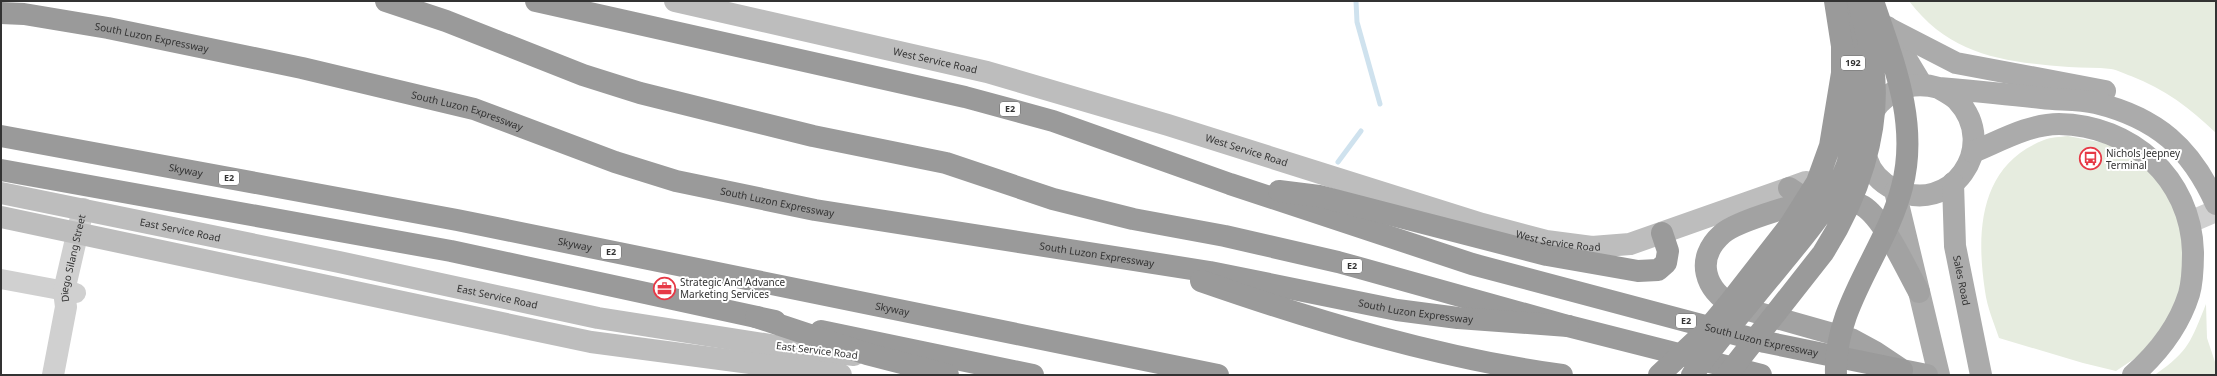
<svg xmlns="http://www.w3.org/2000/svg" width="2217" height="376" font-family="'Noto Sans',sans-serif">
  <rect width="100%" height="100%" fill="#fff"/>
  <path fill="#e6ecdf" d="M 1909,1 L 2216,1 L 2216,133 C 2190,108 2165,89 2131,76 C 2125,74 2118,70 2111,69 C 2097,67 2083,68 2069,67 C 2004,62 1951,56 1909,1 Z
    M 2068,136 L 2114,145 L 2134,158 L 2156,177 L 2171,197 L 2188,251 L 2175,311 L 2140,355 L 2116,371 L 2083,363 L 1999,338 C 1994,323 1987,307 1985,291 C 1976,232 1979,165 2044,140 C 2051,137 2060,137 2068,136 Z
    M 2206,304 L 2207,338 L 2216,365 L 2216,375 L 2156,374 C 2189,351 2191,341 2206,304 Z"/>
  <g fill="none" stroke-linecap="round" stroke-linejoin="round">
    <path stroke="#cfe2ee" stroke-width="5" d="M 1356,1 L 1357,22 L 1380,104
      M 1338,162 L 1361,131"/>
    <path stroke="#d0d0d0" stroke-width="20" d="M 1,279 L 76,293"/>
    <g stroke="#d0d0d0" stroke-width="22">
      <path d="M 2190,222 L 2216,211"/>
      <path id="s1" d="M 53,375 L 66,307 L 64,291 L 83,209"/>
    </g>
    <g stroke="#bdbdbd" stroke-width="22">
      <path id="s2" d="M 675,1 L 987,72 L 1168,125 L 1482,224 L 1546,241 L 1592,247 L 1630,244 L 1806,182"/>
      <path id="s3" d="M 1,193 L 339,262 L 598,318 L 783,347 L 854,355"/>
      <path d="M 1,217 L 591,342 L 841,375"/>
    </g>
    <g stroke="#ababab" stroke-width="22">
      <path d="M 1887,27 L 1922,85"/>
      <path d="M 1888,28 L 1956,63 L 2105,91"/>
      <path d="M 1939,88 C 1945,92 1952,95 1957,100 C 2001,147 1950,217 1894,189 C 1835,160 1871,68 1939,88 C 1973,91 2007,94 2042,98 C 2059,100 2079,99 2096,103 C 2157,118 2191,148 2216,204"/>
      <path d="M 1973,152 C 2000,141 2029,124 2059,124 C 2131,125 2191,178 2193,252 C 2193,265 2193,280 2189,294 C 2179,326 2158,353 2133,375"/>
      <path id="s4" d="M 1953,183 L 1955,246 L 1981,375"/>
      <path d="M 1895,191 L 1939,375"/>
    </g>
    <path stroke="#a2a2a2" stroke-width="22" d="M 1789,188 L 1810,202
      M 1919,292 C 1906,269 1884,219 1863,206 C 1853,200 1842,198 1831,198 C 1810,199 1736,221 1722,234 C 1694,259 1705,290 1734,306 L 1851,339 L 1875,352 L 1902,370 L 1927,375"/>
    <g stroke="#9a9a9a" stroke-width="22">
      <path d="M 386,1 L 446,21 L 583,75 L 640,93 L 813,136 L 946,163 L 1053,199 L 1133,219 L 1225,236 L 1338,262 L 1568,326 L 1761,375"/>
      <path id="s5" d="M 536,1 L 965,97 L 1053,121 L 1230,184 L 1472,264 L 1765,342 L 1902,370"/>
      <path d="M 1847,1 L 1854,28 L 1858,58"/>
      <path id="s6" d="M 1,13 L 24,14 L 108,28 L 302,68 L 474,109 L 615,162 L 676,181 L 815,210 L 1210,272 L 1397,310 L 1458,318 L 1568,326"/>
      <path id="s7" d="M 1,136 L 457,220 L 1218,375"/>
      <path d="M 1,170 L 451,251 L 775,321"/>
      <path d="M 1279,191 L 1319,196 L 1547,255 L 1638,271 L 1658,270 L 1666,263 L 1668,251 L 1662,233"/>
      <path d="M 1201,281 C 1319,322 1439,358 1562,375"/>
      <path d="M 821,331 L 1033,375"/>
    </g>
    <path stroke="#9a9a9a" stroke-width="22" d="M 756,317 L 867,354 L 948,375
      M 1659,375 L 1705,332 L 1730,302 L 1790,225 L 1817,182 L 1830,146 L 1842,73 L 1842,46 L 1835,1
      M 1692,375 C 1721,336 1753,299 1783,262 C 1810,229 1841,194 1851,151 C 1858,121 1857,89 1858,58
      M 1727,375 L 1823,253 C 1857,200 1882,130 1873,66 C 1870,44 1864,22 1858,1
      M 1836,375 C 1833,306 1886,251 1902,187 C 1919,123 1893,61 1873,1"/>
  </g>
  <defs>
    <symbol id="bus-ring" viewBox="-11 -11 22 22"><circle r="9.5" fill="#fff" stroke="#e63946" stroke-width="1.5"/><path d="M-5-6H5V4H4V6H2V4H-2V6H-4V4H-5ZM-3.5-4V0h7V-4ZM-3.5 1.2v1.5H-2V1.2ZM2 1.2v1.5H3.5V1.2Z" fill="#e63946"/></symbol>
    <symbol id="office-ring" viewBox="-11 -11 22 22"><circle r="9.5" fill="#fff" stroke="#e63946" stroke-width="1.5"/><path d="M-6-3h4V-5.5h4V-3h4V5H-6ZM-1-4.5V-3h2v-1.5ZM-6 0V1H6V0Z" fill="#e63946"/></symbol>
  </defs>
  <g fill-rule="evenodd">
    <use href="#bus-ring" x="2078" y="146" width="25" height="25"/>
    <use href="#office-ring" x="652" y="276" width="25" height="25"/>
  </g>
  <g text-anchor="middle" stroke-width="4" stroke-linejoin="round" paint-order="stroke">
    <g fill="#fff" stroke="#707070" stroke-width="1">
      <rect x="1841" y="56" width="24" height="14" rx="3"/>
      <rect x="1000" y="102" width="20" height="14" rx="3"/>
      <rect x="219" y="171" width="20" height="14" rx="3"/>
      <rect x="601" y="245" width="20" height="14" rx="3"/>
      <rect x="1342" y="259" width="20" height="14" rx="3"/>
      <rect x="1676" y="314" width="20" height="14" rx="3"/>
    </g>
    <g font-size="9" font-weight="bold" fill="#333">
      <text x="1853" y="66">192</text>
      <text x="1010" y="112">E2</text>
      <text x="229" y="181">E2</text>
      <text x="611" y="255">E2</text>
      <text x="1352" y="269">E2</text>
      <text x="1686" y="324">E2</text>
    </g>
    <g font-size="10" fill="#333" stroke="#fff">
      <text dy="4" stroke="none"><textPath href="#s6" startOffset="153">South Luzon Expressway</textPath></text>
      <text dy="4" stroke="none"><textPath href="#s2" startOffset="267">West Service Road</textPath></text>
      <text dy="4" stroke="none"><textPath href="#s6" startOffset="477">South Luzon Expressway</textPath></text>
      <text dy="4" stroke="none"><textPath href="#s2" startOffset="591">West Service Road</textPath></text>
      <text dy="4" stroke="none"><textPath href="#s7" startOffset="188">Skyway</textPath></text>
      <text dy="4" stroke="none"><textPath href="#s6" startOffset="801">South Luzon Expressway</textPath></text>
      <text dy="4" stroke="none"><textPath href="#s3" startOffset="183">East Service Road</textPath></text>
      <text dy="4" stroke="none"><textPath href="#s2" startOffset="916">West Service Road</textPath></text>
      <text dy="4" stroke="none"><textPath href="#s7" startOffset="584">Skyway</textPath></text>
      <text dy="4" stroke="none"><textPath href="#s6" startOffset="1125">South Luzon Expressway</textPath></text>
      <text dy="4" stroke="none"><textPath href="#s1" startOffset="119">Diego Silang Street</textPath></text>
      <text dy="4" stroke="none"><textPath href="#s4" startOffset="98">Sales Road</textPath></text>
      <text dy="4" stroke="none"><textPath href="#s3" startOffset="507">East Service Road</textPath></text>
      <text dy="4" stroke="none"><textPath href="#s7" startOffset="908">Skyway</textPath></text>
      <text dy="4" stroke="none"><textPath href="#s6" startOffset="1449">South Luzon Expressway</textPath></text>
      <text dy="4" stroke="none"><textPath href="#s5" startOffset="1273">South Luzon Expressway</textPath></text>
      <text transform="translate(817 350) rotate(7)" y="4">East Service Road</text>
    </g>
    <g font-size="10" fill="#333" stroke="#fff" text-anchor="start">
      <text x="2106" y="157">Nichols Jeepney<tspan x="2106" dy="12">Terminal</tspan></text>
      <text x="680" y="286">Strategic And Advance<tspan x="680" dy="12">Marketing Services</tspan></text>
    </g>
  </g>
  <rect width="2217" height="376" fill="none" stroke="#333333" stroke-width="4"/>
</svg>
